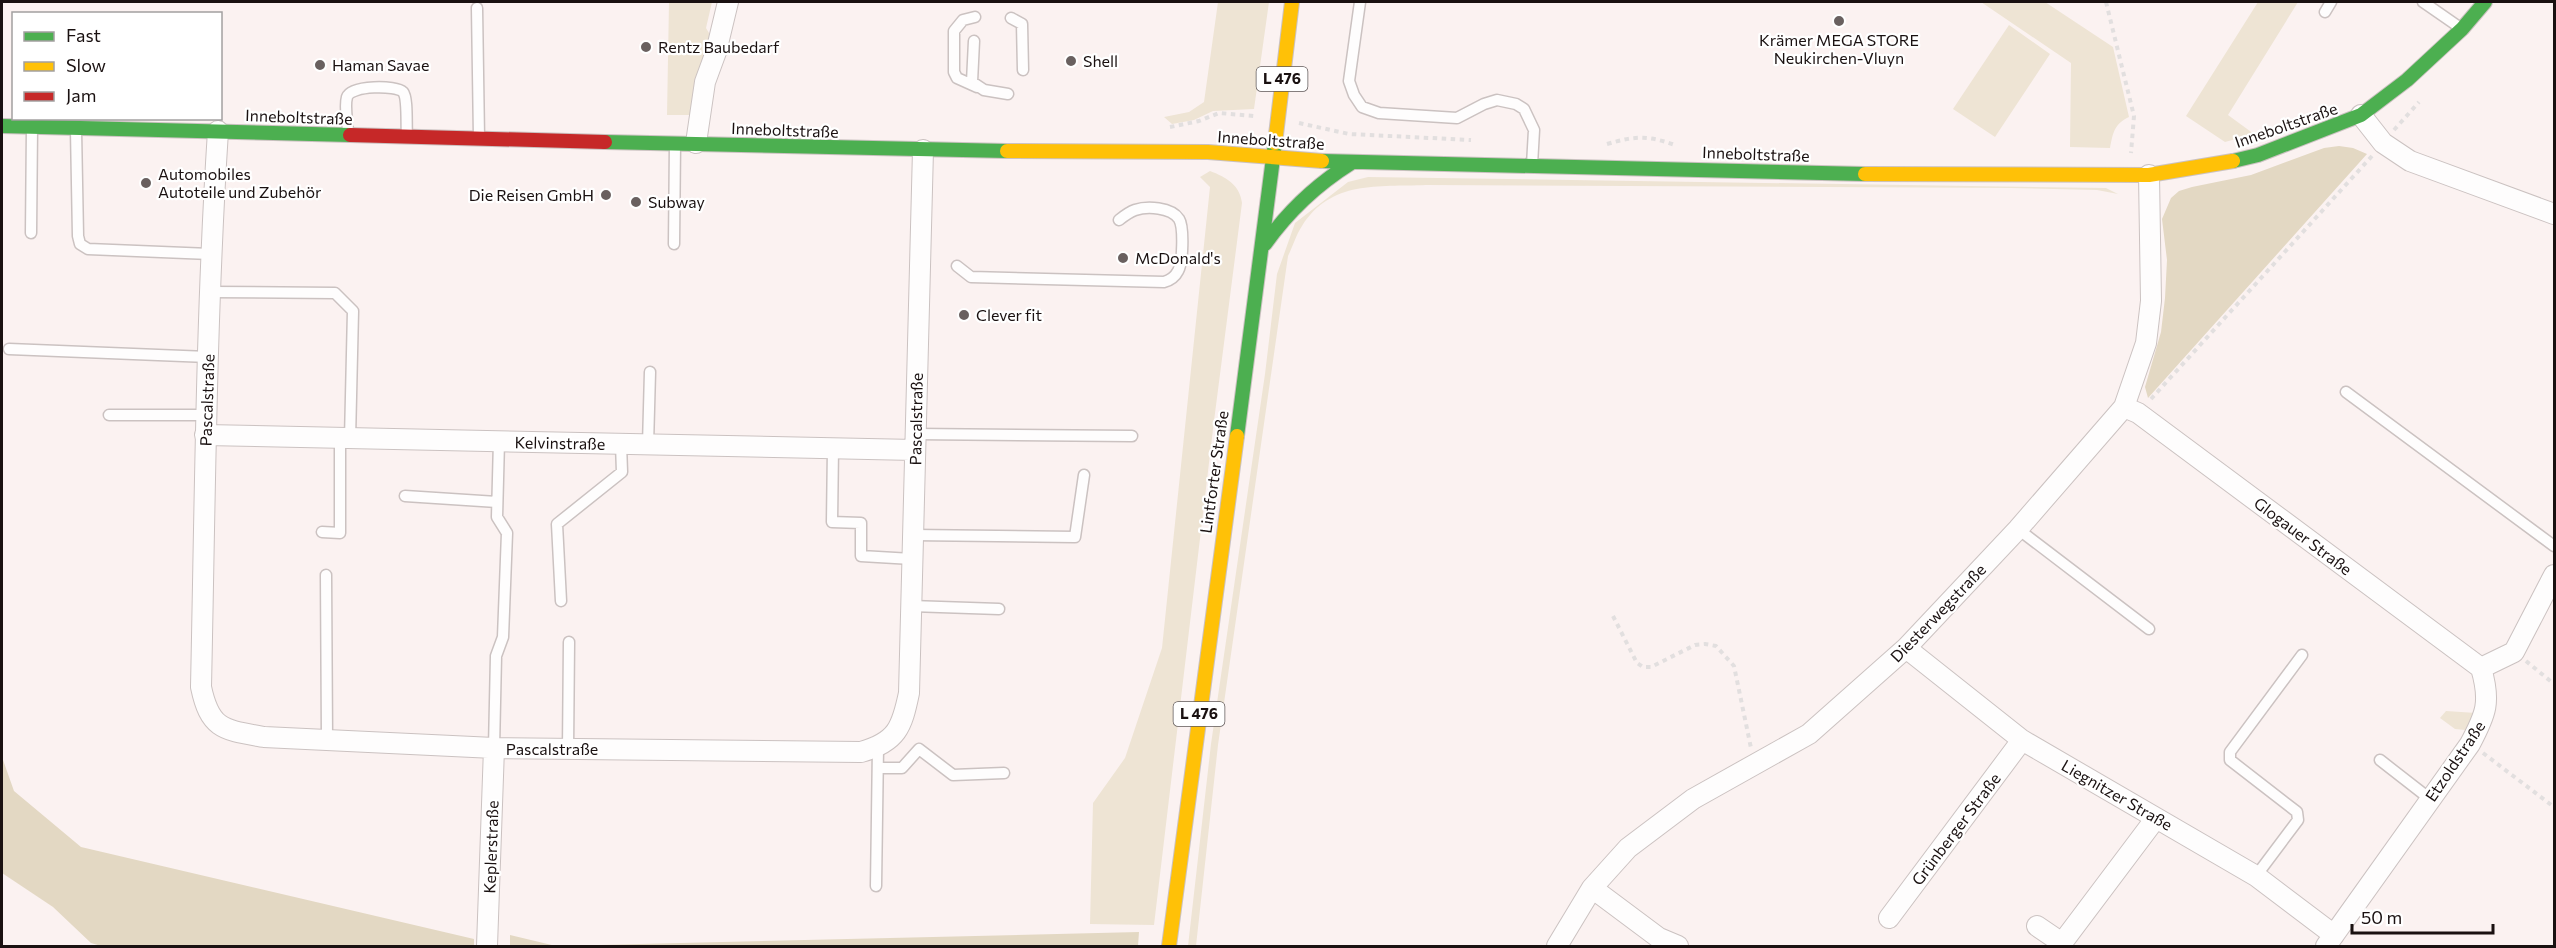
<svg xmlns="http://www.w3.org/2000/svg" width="2556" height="948" font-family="Commissioner,sans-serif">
  <rect width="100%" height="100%" fill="#fbf2f1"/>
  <path fill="#eee4d4" d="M 669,2 L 712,2 L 706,28 L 712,38 L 697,81 L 690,115 L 667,115 Z
    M 1218,2 L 1269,2 L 1254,109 L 1213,111 L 1194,120 L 1172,124 L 1164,117 L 1189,112 L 1204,102 Z
    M 1981,2 L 2045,2 L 2113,47 L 2129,117 C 2114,124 2113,133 2110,148 L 2070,147 L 2071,63 Z
    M 2258,2 L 2298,2 L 2228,115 L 2254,134 L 2225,142 L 2186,116 Z
    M 2009,25 L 2050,54 L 1995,137 L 1953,109 Z
    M 1210,171 C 1226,177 1240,185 1242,203 L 1214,421 L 1154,925 L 1090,924 L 1093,803 L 1125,758 L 1162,648 L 1210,187 L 1200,177 Z
    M 1368,177 L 2106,188 L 2118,194 L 2097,190 L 2011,188 L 1426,185 C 1378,187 1331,180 1302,226 C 1296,235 1293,246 1288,256 L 1218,745 L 1196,946 L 1188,946 L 1211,744 L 1265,374 L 1277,274 L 1295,223 L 1348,182 Z
    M 2446,711 L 2476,713 L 2466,730 L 2455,729 L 2440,718 Z"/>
  <path fill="#e3d8c3" d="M 2339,146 L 2353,148 L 2367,154 L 2148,398 L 2145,387 L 2161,332 L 2165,298 L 2167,260 L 2162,219 L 2171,198 L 2179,191 L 2192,187 L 2251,175 L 2324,148 Z
    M 2,757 L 14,791 L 81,847 L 474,939 L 474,946 L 101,946 L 91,943 L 53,907 L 2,873 Z
    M 1139,932 L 1138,946 L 510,946 L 510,935 L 556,946 Z"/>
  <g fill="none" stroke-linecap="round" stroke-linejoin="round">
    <defs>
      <path id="lane" d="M 1360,2 L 1349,81 L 1354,95 L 1362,107 L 1379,113 L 1457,118 L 1484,104 L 1497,100 L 1516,104 L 1524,109 L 1534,130 L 1532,165
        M 2423,2 L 2462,29
        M 477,8 L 479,138
        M 2325,12 L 2331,2
        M 975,17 L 963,20 L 954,31 L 954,72 L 957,78 L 977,87
        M 1011,18 L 1022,24 L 1023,70
        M 974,41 L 972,82 L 984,90 L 1008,94
        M 76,130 L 78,236 L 80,244 L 88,249 L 210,254
        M 348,134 C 348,123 344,107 347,97 C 351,85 396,85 403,92 C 408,98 406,126 407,134
        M 31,233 L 32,127
        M 674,244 L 675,143
        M 957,266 L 971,277 L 1164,282 C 1171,280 1175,277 1178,271 C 1183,263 1184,227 1179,219 C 1171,207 1147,206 1135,210 C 1129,212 1124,216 1119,220
        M 209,292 L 335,293 L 353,311 L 350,439
        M 9,349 L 208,357
        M 2346,392 L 2554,546
        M 109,415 L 206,415
        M 915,434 L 1132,436
        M 648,445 L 650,372
        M 833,448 L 832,522 L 861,523 L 861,556 L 912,559
        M 405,496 L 497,502
        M 2018,529 L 2149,629
        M 322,532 L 340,533 L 340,438
        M 913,535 L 1075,537 L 1084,475
        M 326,575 L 327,739
        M 561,601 L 557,524 L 622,472 L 621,444
        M 911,606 L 999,609
        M 494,748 L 496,656 L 503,637 L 507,533 L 497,517 L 499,441
        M 568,749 L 569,642
        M 2380,760 L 2430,799
        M 878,768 L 902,768 L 919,749 L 953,775 L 1004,773
        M 2256,876 L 2298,820 L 2297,812 L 2230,760 L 2230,752 L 2302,655
        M 876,886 L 878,747"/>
      <path id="street" d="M 2361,115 L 2383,143 L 2410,161 L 2554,214
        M 218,131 C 206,316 205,502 201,687 C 210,730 224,730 264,737 L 494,748 L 861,752 C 897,742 902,727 909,693 L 923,150
        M 696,143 L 705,82 L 716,52 L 728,2
        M 2124,407 L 2138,413 L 2481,668
        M 205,435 L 915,450
        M 1906,648 L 2022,740 L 2256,876 L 2334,935
        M 2481,668 L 2514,652 L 2554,575
        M 1592,888 L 1659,938 L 1678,946
        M 1889,918 L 2022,740
        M 2037,926 L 2062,943 L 2156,818
        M 487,946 L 494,748
        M 1557,946 L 1592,888 L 1628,848 L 1693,799 L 1809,734 L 1906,648 L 2018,529 L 2124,407 L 2146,343 L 2151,301 L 2149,175
        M 2326,946 L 2470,744 C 2486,714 2491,702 2481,668"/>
      <path id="fast" d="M 2,126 L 350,135
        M 605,142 L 1007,151
        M 1322,161 L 1865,174
        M 2233,161 L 2258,155 L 2361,115 L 2407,80 L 2462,29 L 2485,2
        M 1265,244 C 1289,210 1316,185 1351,163
        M 1237,436 L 1275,143"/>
      <path id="slow" d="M 1275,143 L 1292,2
        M 1007,151 L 1208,152 L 1322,161
        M 1865,174 L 2149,175 L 2233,161
        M 1169,946 L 1237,436"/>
      <path id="jam" d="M 350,135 L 605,142"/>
    </defs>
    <use href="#lane" stroke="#cbc2c1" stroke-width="13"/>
    <use href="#street" stroke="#cbc2c1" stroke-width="22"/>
    <use href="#fast" stroke="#cbc2c1" stroke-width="16"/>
    <use href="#slow" stroke="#cbc2c1" stroke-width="16"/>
    <use href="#jam" stroke="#cbc2c1" stroke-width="16"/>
    <path stroke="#e2dfdf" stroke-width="4" stroke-dasharray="4.5 4.5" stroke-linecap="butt" d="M 2106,2 L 2134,116 L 2131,153
      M 1299,123 L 1349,134 L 1471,140
      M 1170,127 L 1199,121 L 1219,113 L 1254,116
      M 2394,130 L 2419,102
      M 1607,144 C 1635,136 1647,135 1675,145
      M 2151,399 L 2372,156
      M 1613,616 L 1637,663 L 1643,667 L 1651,667 L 1695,645 L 1705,644 L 1716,646 L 1734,666 L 1751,748
      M 2526,661 L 2554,684
      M 2483,753 L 2554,807"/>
    <use href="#lane" stroke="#fefdfd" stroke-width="10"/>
    <use href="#street" stroke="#fefdfd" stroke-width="20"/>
    <use href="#fast" stroke="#4caf50" stroke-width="14"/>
    <use href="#slow" stroke="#ffc107" stroke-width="14"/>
    <use href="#jam" stroke="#c62828" stroke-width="14"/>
  </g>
  <g fill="#69605f" stroke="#fff" stroke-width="2">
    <circle cx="1839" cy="21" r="6"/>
    <circle cx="646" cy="47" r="6"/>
    <circle cx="1071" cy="61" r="6"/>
    <circle cx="320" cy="65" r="6"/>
    <circle cx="146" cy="183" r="6"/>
    <circle cx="606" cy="195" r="6"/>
    <circle cx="636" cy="202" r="6"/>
    <circle cx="1123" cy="258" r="6"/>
    <circle cx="964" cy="315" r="6"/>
  </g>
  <g text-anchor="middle" stroke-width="4.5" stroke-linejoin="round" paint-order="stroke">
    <g fill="#fff" stroke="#5f5858" stroke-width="1.5">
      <rect x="1256.5" y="67" width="51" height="24" rx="4.5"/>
      <rect x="1173.5" y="702" width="51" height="24" rx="4.5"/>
    </g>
    <g font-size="15" font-weight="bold" fill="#1a1111">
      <text x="1282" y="84">L 476</text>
      <text x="1199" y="719">L 476</text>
    </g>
    <g font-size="16" fill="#1a1111" stroke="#fff" text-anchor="start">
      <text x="1839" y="46" text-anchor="middle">Krämer MEGA STORE<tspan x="1839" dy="18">Neukirchen-Vluyn</tspan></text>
      <text x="658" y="53">Rentz Baubedarf</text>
      <text x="1083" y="67">Shell</text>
      <text x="332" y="71">Haman Savae</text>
      <text x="158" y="180">Automobiles<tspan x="158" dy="18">Autoteile und Zubehör</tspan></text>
      <text x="594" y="201" text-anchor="end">Die Reisen GmbH</text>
      <text x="648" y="208">Subway</text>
      <text x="1135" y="264">McDonald's</text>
      <text x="976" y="321">Clever fit</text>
    </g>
    <g font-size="16" fill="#1a1111" stroke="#fff">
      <text transform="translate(299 117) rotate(2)" y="6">Inneboltstraße</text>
      <text transform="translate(2286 125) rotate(-19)" y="6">Inneboltstraße</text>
      <text transform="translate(785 130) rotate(2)" y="6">Inneboltstraße</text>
      <text transform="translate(1271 140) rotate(4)" y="6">Inneboltstraße</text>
      <text transform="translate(1756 154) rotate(2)" y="6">Inneboltstraße</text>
      <text transform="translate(207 400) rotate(-88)" y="6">Pascalstraße</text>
      <text transform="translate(916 419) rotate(-89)" y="6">Pascalstraße</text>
      <text transform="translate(560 443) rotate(1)" y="6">Kelvinstraße</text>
      <text transform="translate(1214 472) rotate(-82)" y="6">Lintforter Straße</text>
      <text transform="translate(2303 536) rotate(37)" y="6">Glogauer Straße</text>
      <text transform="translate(1938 613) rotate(-46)" y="6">Diesterwegstraße</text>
      <text x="552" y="755">Pascalstraße</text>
      <text transform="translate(2455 761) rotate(-56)" y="6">Etzoldstraße</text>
      <text transform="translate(2117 795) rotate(30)" y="6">Liegnitzer Straße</text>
      <text transform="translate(1956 829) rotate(-53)" y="6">Grünberger Straße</text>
      <text transform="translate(491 847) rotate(-88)" y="6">Keplerstraße</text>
    </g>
  </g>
  <rect width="2556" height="948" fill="none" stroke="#1a1111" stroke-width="6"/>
  <rect x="12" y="12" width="210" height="108" fill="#ffffff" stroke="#a3a0a0" stroke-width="1.5"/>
  <rect x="24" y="32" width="30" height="9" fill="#4caf50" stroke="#a3a0a0" stroke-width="1.5"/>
  <text x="66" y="42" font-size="18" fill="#1a1111">Fast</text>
  <rect x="24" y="62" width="30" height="9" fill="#ffc107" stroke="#a3a0a0" stroke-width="1.5"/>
  <text x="66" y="72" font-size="18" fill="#1a1111">Slow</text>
  <rect x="24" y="92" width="30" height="9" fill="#c62828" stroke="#a3a0a0" stroke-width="1.5"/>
  <text x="66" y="102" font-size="18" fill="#1a1111">Jam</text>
  <path d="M2352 924v9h141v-9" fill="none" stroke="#1a1111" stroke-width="3"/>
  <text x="2361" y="924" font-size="18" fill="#1a1111" stroke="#ffffff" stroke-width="4.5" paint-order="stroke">50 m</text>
</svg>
